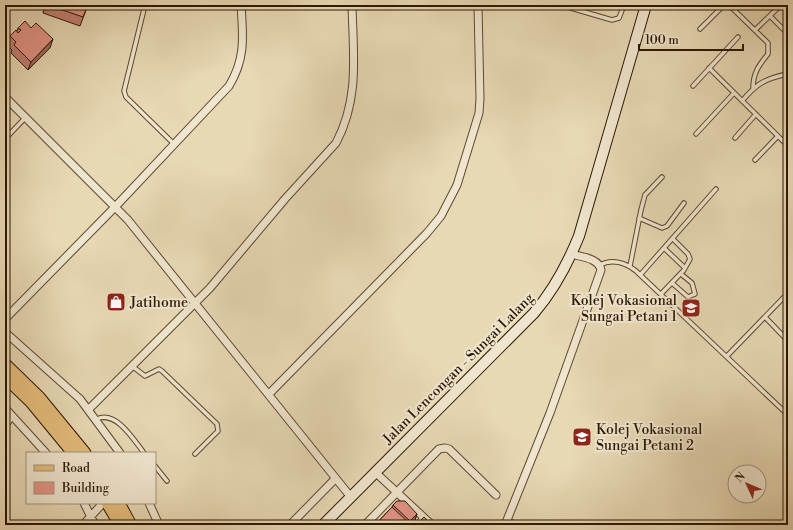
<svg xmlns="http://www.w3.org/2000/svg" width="793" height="530" font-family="'Libre Bodoni',serif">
  <rect width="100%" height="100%" fill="#e8d9b5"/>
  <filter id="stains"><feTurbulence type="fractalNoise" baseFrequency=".005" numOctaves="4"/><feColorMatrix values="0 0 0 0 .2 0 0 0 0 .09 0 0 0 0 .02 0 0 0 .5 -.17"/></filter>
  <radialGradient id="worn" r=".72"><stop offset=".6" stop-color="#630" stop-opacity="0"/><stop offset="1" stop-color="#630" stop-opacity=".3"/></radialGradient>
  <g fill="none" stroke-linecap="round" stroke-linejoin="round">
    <defs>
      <path id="lane" d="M 145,5 L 124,91 L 126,97 L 174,144
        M 498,5 L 564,6 L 612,20 L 619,18 L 624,5
        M 729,5 L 768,43 L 768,54 C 759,65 753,73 753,88
        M 5,11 L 10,5
        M 770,16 L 788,34
        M 700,29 L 724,5
        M 755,30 L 781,5
        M 709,68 L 788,146
        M 693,86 L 738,37
        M 742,101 C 757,83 765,79 787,74
        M 696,134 L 734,93
        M 735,138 L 756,114
        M 5,139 L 26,117
        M 755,160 L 778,136
        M 639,218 L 662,228 L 667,226 L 684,203
        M 665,249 L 685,268
        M 600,265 C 612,258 626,263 636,271 L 788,415
        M 630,266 L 641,210 L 645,195 L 662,177
        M 641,274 L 716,189
        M 672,283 L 688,297 L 695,294 L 692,283 L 681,274
        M 661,294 L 684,270 L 690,259 L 688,254 L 673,239
        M 765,317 L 788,341
        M 727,356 L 788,293
        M 132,366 L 145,376 L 159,369 L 162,371 L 217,424 L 218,431 L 195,454
        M 97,419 C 116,410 134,440 144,453
        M 5,428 L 13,417
        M 155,466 L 167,481
        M 507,520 L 520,525
        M 416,525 L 423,517"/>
      <path id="street" d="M 5,97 L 128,220 L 350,496
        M 5,319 L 116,206 L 229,86 C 246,58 243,36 241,5
        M 5,332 L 80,399 L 120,453
        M 269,394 L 427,233 L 441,216 L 457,185 L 479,113 L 480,99 L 478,5
        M 5,408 L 46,453
        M 89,409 L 210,288 L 285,199 L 336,143 C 360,98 353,53 352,5
        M 375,472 L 432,525
        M 84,503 L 95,525
        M 149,503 L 159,525
        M 83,525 L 103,503
        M 290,525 L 335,479
        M 365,525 L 439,449 L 445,448 L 449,449 L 496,495
        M 505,525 L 550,413 L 601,270 C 599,258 581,257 571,254"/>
      <path id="secondary" d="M 323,525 L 534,313 C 553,291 568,263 579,236 L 646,5"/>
      <path id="primary" d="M 5,364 L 39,397 L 85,453
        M 5,377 L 31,402 L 73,453
        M 107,503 L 120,525
        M 119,503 L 131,525"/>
    </defs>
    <use href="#lane" stroke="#5b4830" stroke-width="5.5"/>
    <use href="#street" stroke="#5b4830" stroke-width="9"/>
    <use href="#secondary" stroke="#2c1703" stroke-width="12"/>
    <use href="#primary" stroke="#2c1703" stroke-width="13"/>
    <use href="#lane" stroke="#f0e6cf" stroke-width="3.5"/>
    <use href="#street" stroke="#f0e6cf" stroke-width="7"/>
    <use href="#secondary" stroke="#f0e6cf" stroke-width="10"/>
    <use href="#primary" stroke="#e4bc7a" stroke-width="11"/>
  </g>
  <path fill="#c37f75" stroke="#2c1703" d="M 37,5 L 88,5 L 80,26 L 43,13 L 44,9 L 36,6 Z
    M 18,28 L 50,48 L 28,70 L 11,53 L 12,50 L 7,45 L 10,36 L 17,31 Z
    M 393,505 L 417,514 L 415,520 L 410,525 L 375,525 L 392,507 Z"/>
  <path fill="#9f685f" stroke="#2c1703" d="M 53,39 L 50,48 L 28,70 L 31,62 Z
    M 417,514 L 415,520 L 410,525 L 409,525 L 410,521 Z"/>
  <path fill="#e39488" stroke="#2c1703" d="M 48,5 L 88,5 L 83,17 Z
    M 25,21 L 31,28 L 36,23 L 53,39 L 31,62 L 14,45 L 16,42 L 10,36 L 16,30 L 18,33 L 21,30 L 18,28 Z
    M 397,501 L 405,501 L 417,514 L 410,521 L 393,505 Z
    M 392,507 L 409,523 L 408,525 L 375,525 Z
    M 424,517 L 432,525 L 416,525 Z"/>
  <defs>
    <symbol id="shop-square" viewBox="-11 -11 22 22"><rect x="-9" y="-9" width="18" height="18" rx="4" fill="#8f2418" stroke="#f0e6cf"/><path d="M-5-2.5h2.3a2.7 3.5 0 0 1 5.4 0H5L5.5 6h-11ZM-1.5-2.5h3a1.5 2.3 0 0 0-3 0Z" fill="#fff"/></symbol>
    <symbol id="school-square" viewBox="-11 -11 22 22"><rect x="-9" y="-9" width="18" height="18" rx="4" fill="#8f2418" stroke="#f0e6cf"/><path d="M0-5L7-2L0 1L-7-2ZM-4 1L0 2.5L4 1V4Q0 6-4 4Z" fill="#fff"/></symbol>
  </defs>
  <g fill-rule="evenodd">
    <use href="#shop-square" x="105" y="291" width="22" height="22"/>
    <use href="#school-square" x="680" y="297" width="22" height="22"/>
    <use href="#school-square" x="571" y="426" width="22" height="22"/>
  </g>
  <g text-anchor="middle" stroke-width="4" stroke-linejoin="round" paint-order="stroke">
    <g font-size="14" fill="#2c1703" stroke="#f0e6cf" text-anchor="start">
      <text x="677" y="305" text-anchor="end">Kolej Vokasional<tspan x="677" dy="16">Sungai Petani 1</tspan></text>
      <text x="130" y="307">Jatihome</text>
      <text x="596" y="434">Kolej Vokasional<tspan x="596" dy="16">Sungai Petani 2</tspan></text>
    </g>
    <g font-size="14" fill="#2c1703" stroke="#f0e6cf">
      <text transform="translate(458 368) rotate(-45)" y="5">Jalan Lencongan - Sungai Lalang</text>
    </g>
  </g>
  <rect width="793" height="530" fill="none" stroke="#e8d9b5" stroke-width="20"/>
  <rect x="6" y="6" width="781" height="518" fill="none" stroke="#2c1703" stroke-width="2"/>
  <rect x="10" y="10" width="773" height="510" fill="none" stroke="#2c1703"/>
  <rect x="26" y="452" width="130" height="52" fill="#f0e6cf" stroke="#a2937d"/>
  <rect x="34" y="465" width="20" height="6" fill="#e4bc7a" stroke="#a2937d"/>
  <text x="62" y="472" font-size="12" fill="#2c1703">Road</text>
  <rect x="34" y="482" width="20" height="12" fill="#e39488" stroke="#a2937d"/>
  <text x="62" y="492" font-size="12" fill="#2c1703">Building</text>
  <g transform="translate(747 484) rotate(314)"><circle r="19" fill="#f0e6cf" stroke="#a2937d"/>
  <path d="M0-3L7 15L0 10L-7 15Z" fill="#8f2418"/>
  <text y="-6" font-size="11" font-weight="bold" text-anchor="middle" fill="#2c1703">N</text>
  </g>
  <path d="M639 44v6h104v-6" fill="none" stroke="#2c1703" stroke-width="2"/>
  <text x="645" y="44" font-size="12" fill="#2c1703" stroke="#f0e6cf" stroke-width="3" paint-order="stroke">100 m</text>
  <rect width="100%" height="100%" filter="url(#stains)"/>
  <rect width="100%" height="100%" fill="url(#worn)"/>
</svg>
